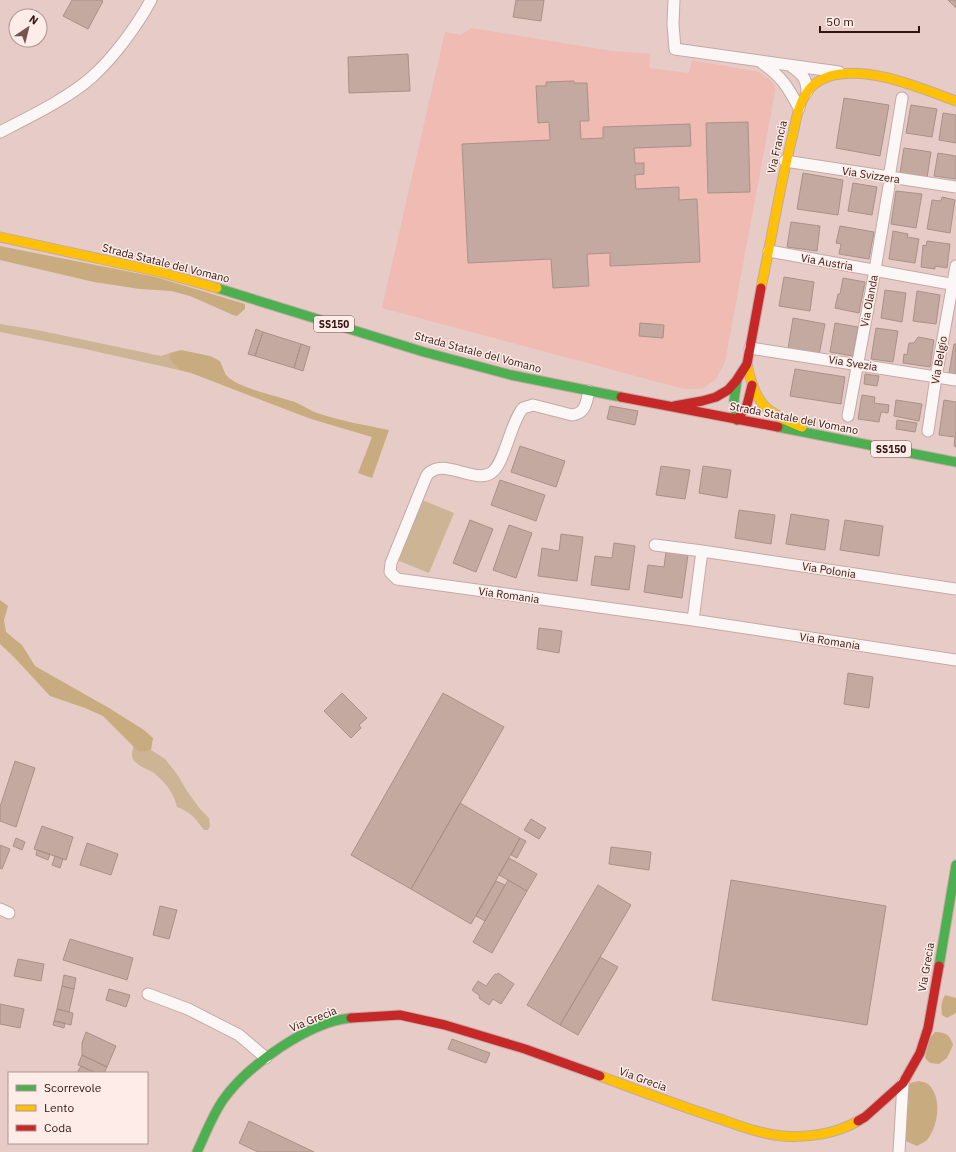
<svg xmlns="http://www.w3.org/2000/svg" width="956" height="1152" font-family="'IBM Plex Sans',sans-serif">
  <rect width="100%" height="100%" fill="#e7cbc6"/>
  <path fill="#efbbb2" d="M 471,28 L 612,51 L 650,54 L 649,68 L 689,73 L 692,60 L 759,72 L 770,80 L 775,87 L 774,97 L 725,362 L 716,379 L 702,389 L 684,389 L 382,308 L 445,32 L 461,35 Z"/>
  <path fill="#ccb495" d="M 0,324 L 37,330 L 161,356 L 170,353 L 170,360 L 179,370 L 85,349 L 0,332 Z
    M 422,500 L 454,513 L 429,573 L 397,560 Z
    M 133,746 C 140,752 143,753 151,750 L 165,759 L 177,774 L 187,791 L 200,809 L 209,818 L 210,826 L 208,830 L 204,830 C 195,818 192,813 177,807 C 174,793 165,782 154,773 C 147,768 134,766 132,756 C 132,753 133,749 133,746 Z"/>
  <path fill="#c8ac7f" d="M 0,246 L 156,277 L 245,304 L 245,309 L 237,316 L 233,315 L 190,296 L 171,291 L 140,289 L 94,282 L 0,260 Z
    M 181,350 L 210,356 L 220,361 C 222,365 224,372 226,375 C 235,387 280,397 295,402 C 302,405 309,410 317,413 C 340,421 365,425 389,430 L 372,478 L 358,473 L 372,437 L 311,419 L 191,373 L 179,370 L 170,360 L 170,353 Z
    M 0,600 L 8,606 L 4,620 L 6,632 L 22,645 L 35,666 L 109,708 L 144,730 L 153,738 L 151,750 L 145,752 L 138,751 L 103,716 L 85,708 L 50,696 L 13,656 L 0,644 Z
    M 945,995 L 956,998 L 956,1013 L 947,1018 L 942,1015 C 941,1007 941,1002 945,995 Z
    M 935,1032 C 946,1032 950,1035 953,1045 L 947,1058 L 939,1064 L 930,1063 L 925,1058 L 929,1039 Z
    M 919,1081 C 923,1082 928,1083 930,1086 C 942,1099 938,1127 927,1140 C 925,1142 920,1144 917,1146 L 906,1141 L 904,1132 L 907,1089 L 910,1083 Z"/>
  <path fill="#c3a99f" stroke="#aa9188" d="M 72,0 L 101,0 L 103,1 L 88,29 L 63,16 Z
    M 516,0 L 544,0 L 541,21 L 513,17 Z
    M 948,0 L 956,0 L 956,8 Z
    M 408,54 L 410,91 L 349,93 L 348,57 Z
    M 574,81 L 574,83 L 587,83 L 589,121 L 580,121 L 581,139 L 603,138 L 603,127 L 690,124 L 691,146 L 634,148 L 635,163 L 644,163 L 644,174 L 635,175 L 636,189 L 679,187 L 679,200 L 697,199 L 700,262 L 610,266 L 610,253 L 587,254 L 589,286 L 553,288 L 551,259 L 468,263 L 462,144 L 550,140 L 549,122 L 538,123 L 536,86 L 546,86 L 546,82 Z
    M 844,98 L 889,105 L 880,156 L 836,148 Z
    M 911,105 L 937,109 L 932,137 L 906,133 Z
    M 943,113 L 956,115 L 956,143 L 939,140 Z
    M 748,122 L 750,192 L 708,193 L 706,123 Z
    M 904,148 L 931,152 L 927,178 L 900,173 Z
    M 938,153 L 956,156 L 956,179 L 934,176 Z
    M 803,173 L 843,180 L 838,215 L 797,209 Z
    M 853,183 L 877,187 L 872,215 L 848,211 Z
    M 896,191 L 922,194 L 916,228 L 891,224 Z
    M 942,197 L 955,200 L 950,233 L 927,229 L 932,200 L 941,201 Z
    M 791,222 L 820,226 L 817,251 L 787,247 Z
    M 840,226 L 874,232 L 869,259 L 839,254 L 841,244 L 836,243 Z
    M 893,231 L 908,234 L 907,237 L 919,239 L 915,263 L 889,259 Z
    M 927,241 L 950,244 L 947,268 L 935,266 L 935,269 L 921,267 L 923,245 L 926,246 Z
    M 784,277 L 814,282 L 810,311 L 779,306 Z
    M 843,278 L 865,282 L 859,313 L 835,308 L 838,294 L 840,294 Z
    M 885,290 L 906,293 L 902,322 L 881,318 Z
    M 917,291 L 940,295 L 936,324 L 913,321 Z
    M 793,318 L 825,324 L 819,355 L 788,349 Z
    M 640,323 L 664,325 L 663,338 L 639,336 Z
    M 835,323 L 858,327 L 853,356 L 830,352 Z
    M 876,328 L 898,331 L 893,362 L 871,359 Z
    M 256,329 L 263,332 L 255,356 L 248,354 Z
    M 263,332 L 301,344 L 294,368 L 255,356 Z
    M 918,337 L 934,340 L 930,367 L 903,363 L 904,354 L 907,355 L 909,343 L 914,343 Z
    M 301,344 L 310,347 L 303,371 L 294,368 Z
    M 954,344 L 956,344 L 956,374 L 949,373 Z
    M 795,369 L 845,377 L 841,404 L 790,396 Z
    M 865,374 L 879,376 L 877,386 L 864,384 Z
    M 862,395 L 875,397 L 874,403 L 889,405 L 888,413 L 881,412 L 879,422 L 858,419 Z
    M 896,400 L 922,404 L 919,421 L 894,416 Z
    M 944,400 L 956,402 L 956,447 L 954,446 L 955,437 L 939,435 Z
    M 610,406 L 638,411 L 635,425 L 607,419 Z
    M 897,420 L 917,423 L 915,432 L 896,429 Z
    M 520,446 L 565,461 L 556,487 L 511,472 Z
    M 661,466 L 690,470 L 685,499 L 656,495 Z
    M 703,466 L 731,470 L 727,498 L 699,493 Z
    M 500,480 L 545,495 L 536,521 L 491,505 Z
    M 739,510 L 775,515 L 771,544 L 735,538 Z
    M 791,514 L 829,520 L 825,550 L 786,544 Z
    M 470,520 L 493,529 L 476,572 L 453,563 Z
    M 845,520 L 883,526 L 879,556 L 840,550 Z
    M 509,525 L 532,533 L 516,578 L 493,570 Z
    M 561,534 L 583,537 L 577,581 L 538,576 L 542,548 L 559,551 Z
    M 614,543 L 635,546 L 629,590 L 591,585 L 595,556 L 612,558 Z
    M 666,552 L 688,555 L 682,598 L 644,592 L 648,565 L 664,567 Z
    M 539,628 L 562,631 L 559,653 L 537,649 Z
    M 848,673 L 873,677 L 869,708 L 844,704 Z
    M 342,693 L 367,718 L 359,725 L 361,728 L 351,738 L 324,711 Z
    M 443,693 L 504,727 L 411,889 L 351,855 Z
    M 15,761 L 35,768 L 16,827 L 0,821 L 0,807 Z
    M 460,803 L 520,838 L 471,924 L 411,889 Z
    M 531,819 L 546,828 L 539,839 L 524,830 Z
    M 42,826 L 73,837 L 66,860 L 34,849 Z
    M 16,838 L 25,842 L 22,850 L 13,846 Z
    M 520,838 L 526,841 L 517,858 L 511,855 Z
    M 87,843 L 118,854 L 111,875 L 80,865 Z
    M 0,845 L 10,849 L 2,869 L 0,868 Z
    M 611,847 L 651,852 L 649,870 L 609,864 Z
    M 37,850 L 50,854 L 48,860 L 36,855 Z
    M 55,856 L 63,859 L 60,868 L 52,865 Z
    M 509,858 L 537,874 L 527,891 L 499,875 Z
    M 508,880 L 527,891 L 492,953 L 473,942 Z
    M 731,880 L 886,906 L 867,1025 L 712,1000 Z
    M 496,881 L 505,885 L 485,921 L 476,916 Z
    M 598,885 L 631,905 L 560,1025 L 527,1005 Z
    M 160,906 L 177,910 L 169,939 L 153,935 Z
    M 70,939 L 133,958 L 127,980 L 63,960 Z
    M 600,957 L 618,967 L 578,1035 L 560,1025 Z
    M 18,959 L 44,964 L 41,981 L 14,976 Z
    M 498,973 L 514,984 L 501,1004 L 493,999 L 489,1005 L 479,998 L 480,996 L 472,990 L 478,981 L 486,986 L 495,974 L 497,975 Z
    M 64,975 L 76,978 L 74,989 L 62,986 Z
    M 62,986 L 74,989 L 69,1012 L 57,1009 Z
    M 109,989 L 130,995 L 126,1007 L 106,1000 Z
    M 0,1004 L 24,1009 L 20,1028 L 0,1024 Z
    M 57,1009 L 73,1013 L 71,1025 L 54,1021 Z
    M 54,1021 L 65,1023 L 64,1028 L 53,1025 Z
    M 86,1032 L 116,1046 L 107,1067 L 82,1055 L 82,1043 Z
    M 452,1039 L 490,1053 L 486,1063 L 448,1049 Z
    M 82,1055 L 107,1067 L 104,1073 L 96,1073 L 78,1065 Z
    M 81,1066 L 96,1073 L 77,1073 Z
    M 249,1121 L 314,1152 L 258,1152 L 239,1143 Z"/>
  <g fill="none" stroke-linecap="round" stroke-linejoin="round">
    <defs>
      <path id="street" d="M 674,0 L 673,24 L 675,49 L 839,72
        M 762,63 C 782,77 788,87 799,108
        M 791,66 C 802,74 807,78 807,92
        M 0,132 C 29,117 67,99 92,77 C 114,57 137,26 151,0
        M 785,161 L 956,187
        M 889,178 L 902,98
        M 769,251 L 956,285
        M 750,348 L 956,380
        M 589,391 C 586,403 586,413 572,415 L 533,405 L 523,408 C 510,423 505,464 491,473 C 476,483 447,461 432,471 C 429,472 427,475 426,477 L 391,563 L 390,572 L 397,579 L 693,620 L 956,660
        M 848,416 L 875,270 L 889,186
        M 928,431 L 936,377 L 956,266
        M 655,545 L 702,551
        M 693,620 L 702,551 L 956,589
        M 0,909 L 9,913
        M 148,994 L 188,1009 L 239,1035 L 266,1058
        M 899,1152 L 903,1083"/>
      <path id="fast" d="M 217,288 L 424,352 L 511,375 L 621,397
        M 737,381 L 734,400 L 737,420
        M 778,427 L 956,462
        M 939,966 L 956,865
        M 197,1152 C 205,1135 212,1116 223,1100 C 247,1066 308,1022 351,1018"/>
      <path id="slow" d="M 0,237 L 160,272 L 217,288
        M 761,288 C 772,237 780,185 793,134 C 796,120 798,106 806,94 C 811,85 821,79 830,76 C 868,65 920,88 956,101
        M 747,364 C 755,404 765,412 802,427
        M 600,1076 C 640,1091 680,1106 720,1119 C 740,1126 761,1134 782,1136 C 807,1138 836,1134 858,1121"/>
      <path id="jam" d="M 621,397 L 778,427
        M 674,406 L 702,401 L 716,397 L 728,390 L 736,381 L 747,364 L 761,288
        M 737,420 L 747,405 L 752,385
        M 351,1018 L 400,1015 L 445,1025 L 525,1049 L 600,1076
        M 858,1121 L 865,1117 L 903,1083 L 920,1053 L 928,1028 L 939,966"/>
    </defs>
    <use href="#street" stroke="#c5a9a4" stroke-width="13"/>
    <use href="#fast" stroke="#c5a9a4" stroke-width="11"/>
    <use href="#slow" stroke="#c5a9a4" stroke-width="11"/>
    <use href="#jam" stroke="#c5a9a4" stroke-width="11"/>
    <use href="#street" stroke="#fbf7f6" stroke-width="11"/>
    <use href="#fast" stroke="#4caf50" stroke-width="9"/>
    <use href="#slow" stroke="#ffc107" stroke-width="9"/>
    <use href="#jam" stroke="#c62828" stroke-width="9"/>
  </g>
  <g text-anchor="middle" stroke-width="3" stroke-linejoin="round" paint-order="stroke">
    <g fill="#fdece8" stroke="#705651" stroke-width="1">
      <rect x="314" y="316" width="40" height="16" rx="3"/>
      <rect x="871" y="441" width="40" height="16" rx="3"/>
    </g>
    <g font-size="10" font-weight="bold" fill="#331510">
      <text x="334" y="328">SS150</text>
      <text x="891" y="453">SS150</text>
    </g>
    <g font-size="11" fill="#331510" stroke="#fdece8">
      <text transform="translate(777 147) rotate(-77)" y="4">Via Francia</text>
      <text transform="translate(871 175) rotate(9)" y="4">Via Svizzera</text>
      <text transform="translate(827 262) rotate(10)" y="4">Via Austria</text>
      <text transform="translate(166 263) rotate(14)" y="4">Strada Statale del Vomano</text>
      <text transform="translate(869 301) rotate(-79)" y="4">Via Olanda</text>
      <text transform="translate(478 352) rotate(15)" y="4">Strada Statale del Vomano</text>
      <text transform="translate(939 360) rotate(-80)" y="4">Via Belgio</text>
      <text transform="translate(853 363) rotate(9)" y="4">Via Svezia</text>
      <text transform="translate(794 418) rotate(11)" y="4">Strada Statale del Vomano</text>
      <text transform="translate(829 570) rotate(9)" y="4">Via Polonia</text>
      <text transform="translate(509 595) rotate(8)" y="4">Via Romania</text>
      <text transform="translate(830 641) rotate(9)" y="4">Via Romania</text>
      <text transform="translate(926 967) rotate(-80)" y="4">Via Grecia</text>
      <text transform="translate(313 1019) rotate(-22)" y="4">Via Grecia</text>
      <text transform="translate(643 1079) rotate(20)" y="4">Via Grecia</text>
    </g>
  </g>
  <rect x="8" y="1072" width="140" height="72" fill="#fdece8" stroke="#ac9692"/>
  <rect x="16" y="1085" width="20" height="6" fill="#4caf50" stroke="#ac9692"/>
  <text x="44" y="1092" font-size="12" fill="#331510">Scorrevole</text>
  <rect x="16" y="1105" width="20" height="6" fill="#ffc107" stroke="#ac9692"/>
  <text x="44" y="1112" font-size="12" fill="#331510">Lento</text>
  <rect x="16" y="1125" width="20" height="6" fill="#c62828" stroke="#ac9692"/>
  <text x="44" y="1132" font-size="12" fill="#331510">Coda</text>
  <g transform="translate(28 28) rotate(35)"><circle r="19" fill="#fdece8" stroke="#ac9692"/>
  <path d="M0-3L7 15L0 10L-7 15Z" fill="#725550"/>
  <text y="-6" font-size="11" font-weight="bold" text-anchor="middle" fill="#331510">N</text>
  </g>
  <path d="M820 26v6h99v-6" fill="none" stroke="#331510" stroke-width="2"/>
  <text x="826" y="26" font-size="12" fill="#331510" stroke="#fdece8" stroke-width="3" paint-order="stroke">50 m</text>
</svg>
